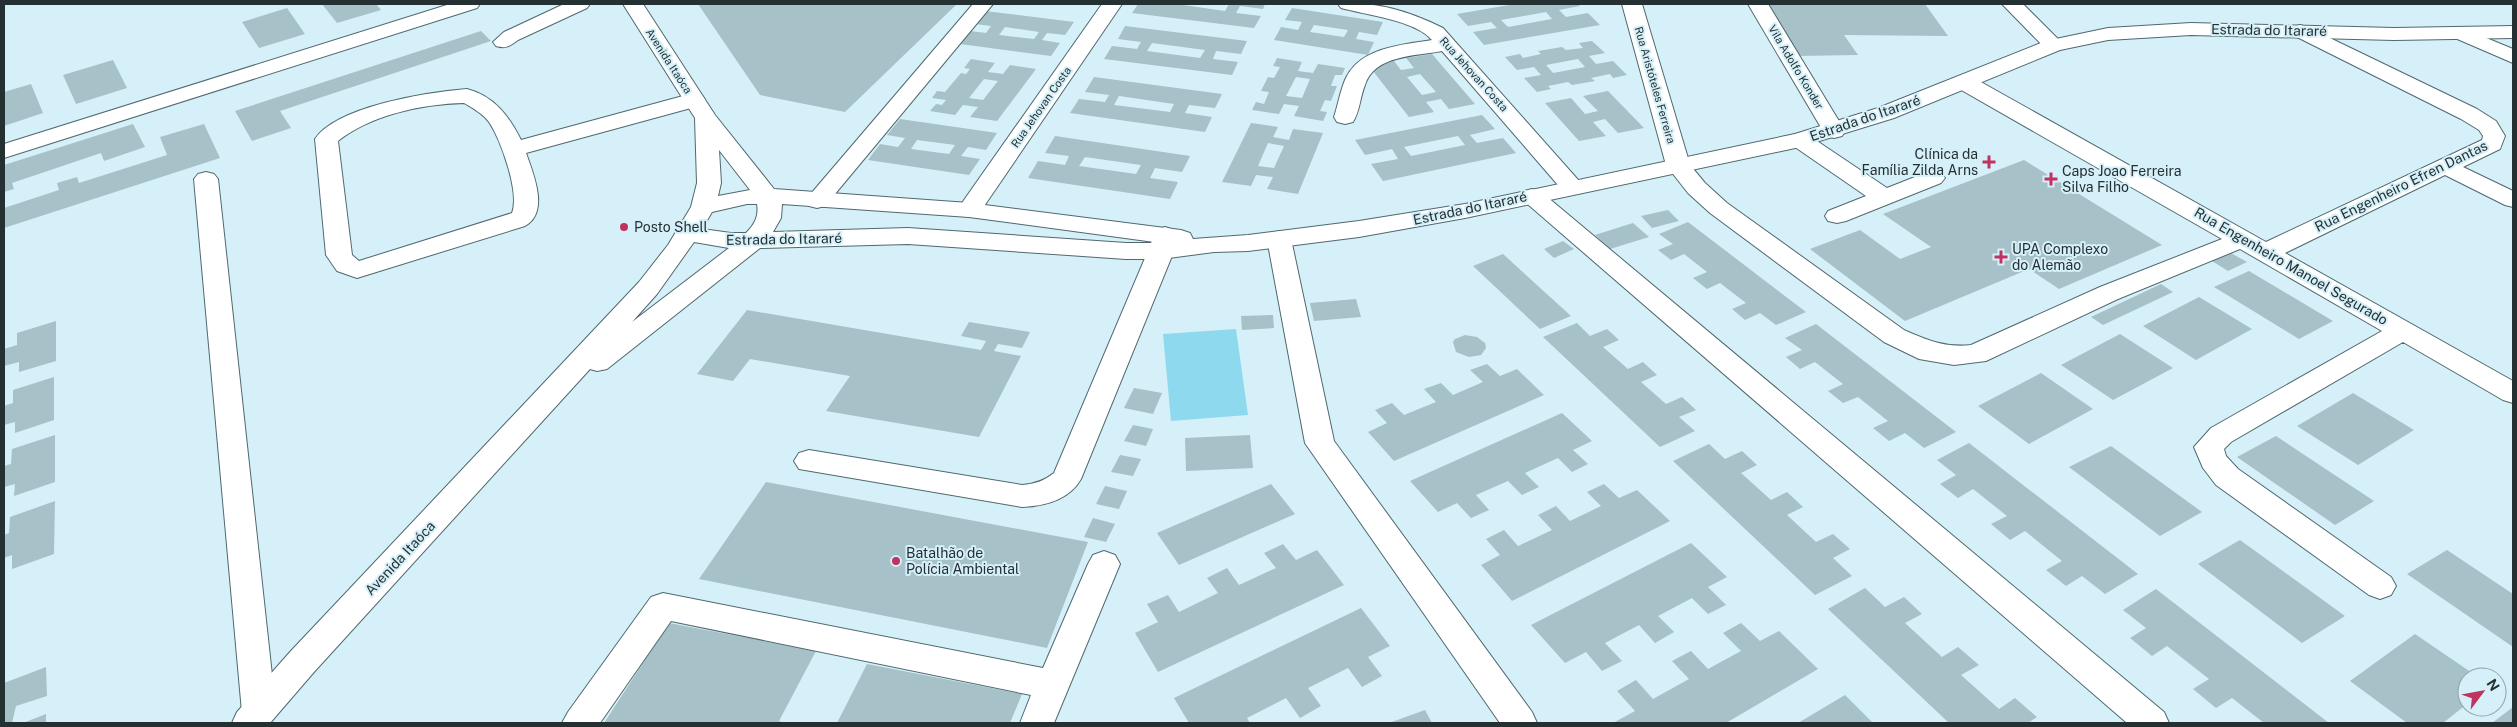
<svg xmlns="http://www.w3.org/2000/svg" width="2517" height="727" font-family="'Public Sans',sans-serif">
  <rect width="100%" height="100%" fill="#d5f0f8"/>
  <path fill="#8ed9ed" d="M 1236,329 L 1248,415 L 1171,421 L 1163,334 Z"/>
  <path fill="#a6c1c8" fill-rule="evenodd" d="M 322,4 L 376,4 L 381,10 L 337,23 Z
    M 698,4 L 957,4 L 845,112 L 760,95 Z
    M 1138,4 L 1176,4 L 1225,11 L 1229,4 L 1265,4 L 1263,9 L 1240,6 L 1236,13 L 1261,16 L 1254,28 L 1132,13 Z
    M 1515,4 L 1578,4 L 1580,6 L 1559,10 L 1566,17 L 1588,13 L 1600,25 L 1484,45 L 1473,32 L 1497,28 L 1491,22 L 1468,26 L 1457,14 ZM 1546,12 L 1552,19 L 1508,27 L 1501,20 Z
    M 1767,4 L 1925,4 L 1948,36 L 1844,35 L 1858,55 L 1796,56 Z
    M 287,8 L 305,34 L 259,48 L 242,22 Z
    M 1292,8 L 1383,22 L 1377,35 L 1359,32 L 1356,39 L 1374,42 L 1368,55 L 1274,40 L 1281,27 L 1298,30 L 1302,22 L 1285,20 ZM 1314,25 L 1348,30 L 1344,37 L 1310,32 Z
    M 985,11 L 1074,22 L 1065,35 L 1047,33 L 1042,40 L 1060,43 L 1051,56 L 960,44 L 970,31 L 986,33 L 991,26 L 975,24 ZM 1005,27 L 1039,32 L 1034,39 L 999,35 Z
    M 1125,26 L 1247,41 L 1241,54 L 1216,51 L 1213,59 L 1238,62 L 1232,75 L 1104,59 L 1112,46 L 1137,49 L 1141,42 L 1118,39 ZM 1152,43 L 1205,50 L 1200,58 L 1147,51 Z
    M 481,31 L 491,41 L 280,111 L 291,128 L 252,141 L 235,111 Z
    M 1592,41 L 1605,53 L 1589,56 L 1596,64 L 1613,61 L 1627,75 L 1613,78 L 1610,74 L 1591,78 L 1595,81 L 1572,85 L 1568,82 L 1548,86 L 1551,89 L 1537,92 L 1524,78 L 1541,75 L 1534,67 L 1517,70 L 1505,57 L 1520,54 L 1523,58 L 1541,54 L 1538,51 L 1562,47 L 1566,50 L 1583,48 L 1579,43 ZM 1578,59 L 1585,67 L 1553,73 L 1546,65 Z
    M 1432,54 L 1475,104 L 1449,109 L 1441,99 L 1426,102 L 1434,112 L 1409,117 L 1369,66 L 1394,61 L 1401,70 L 1414,68 L 1406,58 ZM 1420,74 L 1436,92 L 1422,95 L 1407,77 Z
    M 1277,58 L 1302,62 L 1298,71 L 1313,73 L 1318,64 L 1345,68 L 1342,75 L 1335,75 L 1331,86 L 1337,86 L 1331,101 L 1325,100 L 1320,111 L 1327,112 L 1323,121 L 1294,116 L 1299,106 L 1284,104 L 1279,114 L 1252,110 L 1256,102 L 1264,104 L 1269,92 L 1261,91 L 1268,77 L 1274,78 L 1280,67 L 1273,66 ZM 1296,77 L 1310,79 L 1302,98 L 1286,96 Z
    M 971,59 L 995,63 L 988,72 L 1003,74 L 1010,65 L 1036,69 L 997,121 L 970,117 L 978,107 L 963,105 L 955,115 L 930,111 L 936,104 L 942,105 L 946,100 L 932,98 L 937,91 L 945,92 L 961,73 L 966,74 L 970,69 L 964,68 ZM 984,79 L 998,81 L 983,100 L 969,98 Z
    M 113,60 L 127,88 L 76,104 L 63,75 Z
    M 1094,77 L 1222,94 L 1215,108 L 1189,105 L 1185,113 L 1212,117 L 1205,132 L 1070,113 L 1079,99 L 1105,102 L 1109,95 L 1085,92 ZM 1119,96 L 1174,104 L 1170,112 L 1114,105 Z
    M 31,84 L 43,113 L 4,126 L 4,92 Z
    M 1608,91 L 1644,128 L 1618,133 L 1605,119 L 1593,122 L 1606,136 L 1579,141 L 1545,103 L 1571,98 L 1585,114 L 1598,111 L 1583,96 Z
    M 1482,115 L 1495,129 L 1470,135 L 1477,143 L 1503,138 L 1516,153 L 1383,181 L 1371,164 L 1398,159 L 1392,149 L 1365,155 L 1355,140 ZM 1458,136 L 1465,145 L 1411,156 L 1404,147 Z
    M 900,119 L 997,133 L 986,150 L 968,147 L 961,156 L 980,159 L 969,175 L 868,160 L 880,144 L 898,147 L 905,138 L 887,135 ZM 917,140 L 955,145 L 949,154 L 911,149 Z
    M 1251,123 L 1278,127 L 1273,137 L 1289,140 L 1293,129 L 1323,133 L 1298,194 L 1267,189 L 1273,177 L 1256,175 L 1251,186 L 1222,182 ZM 1268,143 L 1284,146 L 1274,168 L 1258,166 Z
    M 133,124 L 145,147 L 104,161 L 101,153 L 12,183 L 14,189 L 4,192 L 4,165 Z
    M 204,124 L 220,158 L 4,228 L 4,208 L 59,190 L 57,183 L 77,177 L 79,183 L 167,155 L 160,137 Z
    M 1055,136 L 1190,156 L 1182,172 L 1155,168 L 1150,178 L 1178,182 L 1170,199 L 1028,178 L 1038,161 L 1065,165 L 1069,156 L 1045,153 ZM 1085,157 L 1141,165 L 1136,174 L 1079,166 Z
    M 2024,160 L 2162,245 L 2059,289 L 2029,269 L 1905,321 L 1810,249 L 1860,230 L 1900,259 L 1931,247 L 1883,214 Z
    M 1668,210 L 1679,221 L 1652,228 L 1641,216 Z
    M 1688,222 L 1806,312 L 1776,325 L 1760,313 L 1745,320 L 1732,309 L 1746,303 L 1720,283 L 1707,289 L 1693,278 L 1707,272 L 1684,254 L 1671,260 L 1658,250 L 1673,244 L 1659,234 Z
    M 1633,223 L 1649,237 L 1610,249 L 1595,235 Z
    M 1563,241 L 1574,249 L 1554,258 L 1544,249 Z
    M 2229,252 L 2247,262 L 2228,271 L 2212,261 Z
    M 1503,254 L 1571,316 L 1540,329 L 1473,266 Z
    M 2249,271 L 2333,321 L 2299,339 L 2214,287 Z
    M 2161,284 L 2173,292 L 2103,325 L 2091,317 Z
    M 2199,297 L 2252,329 L 2196,360 L 2143,326 Z
    M 1356,299 L 1361,317 L 1314,321 L 1310,303 Z
    M 747,310 L 981,350 L 986,341 L 961,336 L 969,322 L 1030,332 L 1022,348 L 998,344 L 994,351 L 1021,356 L 979,437 L 826,411 L 850,376 L 750,359 L 733,381 L 697,374 Z
    M 1273,315 L 1274,328 L 1242,330 L 1241,316 Z
    M 56,321 L 56,361 L 19,372 L 19,362 L 4,366 L 4,349 L 17,345 L 17,333 Z
    M 1577,323 L 1590,336 L 1607,329 L 1619,340 L 1603,347 L 1628,369 L 1643,362 L 1657,375 L 1641,382 L 1666,404 L 1682,397 L 1696,410 L 1679,417 L 1695,431 L 1660,447 L 1543,337 Z
    M 1816,324 L 1956,432 L 1924,448 L 1905,433 L 1889,441 L 1873,428 L 1888,421 L 1858,397 L 1843,403 L 1828,391 L 1843,384 L 1815,362 L 1800,369 L 1786,357 L 1802,350 L 1785,338 Z
    M 2120,334 L 2173,368 L 2113,400 L 2061,365 Z
    M 1465,335 L 1477,337 L 1485,343 L 1486,348 L 1481,355 L 1469,357 L 1456,352 L 1453,342 L 1455,339 Z
    M 1487,364 L 1500,376 L 1517,369 L 1544,395 L 1394,461 L 1368,432 L 1387,423 L 1375,410 L 1392,403 L 1404,415 L 1436,402 L 1424,389 L 1441,383 L 1453,395 L 1483,382 L 1470,370 Z
    M 2041,373 L 2093,409 L 2029,444 L 1978,406 Z
    M 54,377 L 54,420 L 15,433 L 15,422 L 4,425 L 4,406 L 13,403 L 13,390 Z
    M 1134,388 L 1162,393 L 1153,414 L 1124,408 Z
    M 2353,393 L 2414,430 L 2358,465 L 2297,426 Z
    M 1562,413 L 1592,441 L 1573,450 L 1588,464 L 1572,472 L 1558,458 L 1525,473 L 1539,487 L 1522,495 L 1508,481 L 1476,495 L 1489,510 L 1471,518 L 1457,503 L 1438,512 L 1410,481 Z
    M 1133,425 L 1153,429 L 1146,446 L 1124,441 Z
    M 55,435 L 55,482 L 14,496 L 15,484 L 4,487 L 4,466 L 11,464 L 12,449 Z
    M 1250,435 L 1253,468 L 1186,471 L 1185,438 Z
    M 2276,436 L 2374,501 L 2335,525 L 2237,457 Z
    M 1969,443 L 2138,574 L 2105,594 L 2082,576 L 2066,586 L 2046,570 L 2062,561 L 2025,531 L 2010,540 L 1991,524 L 2007,516 L 1973,489 L 1958,498 L 1940,484 L 1956,475 L 1937,460 Z
    M 1709,444 L 1725,459 L 1742,451 L 1757,465 L 1741,473 L 1771,500 L 1787,492 L 1803,507 L 1787,515 L 1816,542 L 1833,534 L 1850,549 L 1833,558 L 1852,576 L 1815,595 L 1673,461 Z
    M 2111,446 L 2202,512 L 2160,536 L 2069,467 Z
    M 1120,455 L 1141,459 L 1133,476 L 1111,472 Z
    M 766,482 L 1088,542 L 1047,648 L 699,579 Z
    M 1271,484 L 1295,514 L 1179,565 L 1157,533 Z
    M 1604,484 L 1619,498 L 1637,490 L 1670,521 L 1512,601 L 1481,565 L 1500,555 L 1486,539 L 1504,530 L 1518,546 L 1552,530 L 1538,515 L 1556,506 L 1570,521 L 1601,506 L 1587,492 Z
    M 1105,486 L 1127,491 L 1119,509 L 1096,504 Z
    M 55,501 L 54,554 L 12,569 L 12,555 L 4,558 L 4,535 L 9,533 L 10,517 Z
    M 1093,518 L 1115,524 L 1106,542 L 1084,537 Z
    M 2240,540 L 2345,616 L 2302,643 L 2198,564 Z
    M 1691,543 L 1727,577 L 1708,587 L 1726,605 L 1708,614 L 1692,598 L 1658,616 L 1674,632 L 1655,643 L 1639,625 L 1605,643 L 1622,661 L 1602,671 L 1586,652 L 1565,663 L 1531,625 Z
    M 1283,544 L 1296,560 L 1317,550 L 1344,585 L 1158,672 L 1135,633 L 1158,622 L 1147,604 L 1168,595 L 1179,612 L 1218,593 L 1207,578 L 1227,568 L 1239,585 L 1276,568 L 1264,553 Z
    M 2447,550 L 2513,594 L 2513,647 L 2407,574 Z
    M 1865,588 L 1885,607 L 1904,597 L 1922,614 L 1905,623 L 1942,657 L 1958,647 L 1979,665 L 1961,675 L 1999,709 L 2015,698 L 2037,717 L 2028,723 L 1949,723 L 1828,609 Z
    M 2156,589 L 2329,723 L 2264,723 L 2232,698 L 2216,708 L 2193,689 L 2209,679 L 2167,646 L 2152,656 L 2130,638 L 2146,628 L 2123,610 Z
    M 1361,608 L 1390,646 L 1368,657 L 1382,676 L 1362,687 L 1348,668 L 1308,688 L 1321,706 L 1300,718 L 1286,698 L 1247,718 L 1250,723 L 1189,723 L 1174,698 Z
    M 669,623 L 816,651 L 779,721 L 785,723 L 604,723 Z
    M 1741,623 L 1760,641 L 1779,631 L 1818,669 L 1726,723 L 1613,723 L 1635,711 L 1617,691 L 1636,680 L 1653,699 L 1689,679 L 1672,661 L 1691,651 L 1708,669 L 1741,651 L 1723,633 Z
    M 2415,634 L 2478,677 L 2467,677 L 2467,704 L 2443,723 L 2407,723 L 2350,681 Z
    M 867,664 L 1022,694 L 1010,723 L 837,723 Z
    M 46,667 L 47,696 L 16,706 L 12,723 L 4,723 L 4,683 Z
    M 1845,695 L 1873,723 L 1798,723 Z
    M 2513,707 L 2513,723 L 2492,723 Z
    M 1425,710 L 1432,723 L 1389,723 Z
    M 46,714 L 46,723 L 23,723 Z"/>
  <g fill="none" stroke-linecap="round" stroke-linejoin="round">
    <defs>
      <path id="minor" d="M 450,4 L 480,4 L 477,8 L 4,158 L 4,144 Z
        M 564,4 L 590,4 L 587,8 L 518,40 C 510,46 506,49 496,46 L 493,42 L 504,32 Z
        M 973,4 L 993,4 L 825,206 L 817,208 L 809,206 L 805,201 L 809,196 Z
        M 1102,4 L 1122,4 L 978,215 L 969,217 L 960,215 L 957,210 Z
        M 1338,4 C 1376,1 1409,11 1443,28 L 1580,182 L 1584,187 L 1580,192 L 1572,194 L 1564,192 L 1442,51 C 1416,56 1374,55 1365,85 C 1360,97 1360,111 1353,122 L 1345,124 L 1337,122 L 1334,117 C 1338,105 1340,92 1345,80 C 1359,47 1402,45 1432,40 C 1415,20 1366,15 1341,8 Z
        M 1622,4 L 1642,4 L 1690,165 L 1705,183 L 1727,203 L 1904,330 C 1927,340 1945,348 1971,345 L 2100,287 L 2222,239 L 1956,87 L 1953,82 L 1956,77 L 1964,76 L 1972,77 L 2266,242 L 2482,140 L 2483,136 L 2479,130 L 2461,119 L 2293,35 L 2290,31 L 2293,27 L 2300,25 L 2307,27 L 2477,109 L 2496,121 L 2505,136 L 2500,149 L 2463,167 L 2513,191 L 2513,207 L 2505,205 L 2445,175 L 2285,253 L 2513,381 L 2513,403 L 2503,400 L 2403,342 L 2231,442 L 2224,449 L 2226,456 L 2238,469 L 2391,577 L 2396,586 L 2391,595 L 2380,599 L 2369,595 L 2216,485 L 2203,468 L 2194,447 L 2211,428 L 2382,331 L 2240,249 L 2118,299 L 1986,361 L 1954,365 L 1919,359 L 1884,342 L 1710,213 L 1688,193 L 1666,165 Z
        M 1748,4 L 1768,4 L 1845,131 L 1842,136 L 1834,138 L 1826,136 Z
        M 2002,4 L 2023,4 L 2060,41 L 2063,45 L 2060,49 L 2053,51 L 2046,49 Z
        M 2462,28 L 2513,49 L 2513,63 L 2455,38 L 2452,34 L 2455,30 Z
        M 467,89 C 494,96 509,116 521,140 L 694,93 L 702,95 L 705,100 L 702,105 L 526,153 C 533,173 550,212 525,226 L 357,278 L 337,271 L 326,255 L 315,139 C 337,106 429,92 467,89 ZM 464,103 C 473,108 483,114 489,122 C 501,140 520,193 512,213 L 359,261 L 352,255 L 338,141 C 371,115 422,104 464,103 Z
        M 1800,133 L 1808,135 L 1887,188 L 1925,173 L 1933,171 L 1941,173 L 1945,178 L 1941,183 L 1846,221 L 1837,223 L 1828,221 L 1825,216 L 1828,211 L 1866,196 L 1792,145 L 1789,140 L 1792,135 Z
        M 206,172 L 214,174 L 218,179 L 276,712 L 270,723 L 247,723 L 242,712 L 194,179 L 198,174 Z
        M 1532,189 L 1540,191 L 2164,712 L 2169,723 L 2127,723 L 1524,201 L 1520,196 L 1524,191 Z
        M 1165,227 L 1174,230 L 1177,235 L 1174,251 L 1081,479 C 1069,500 1045,506 1022,507 L 799,469 L 794,461 L 799,453 L 809,450 L 1022,485 C 1035,484 1044,481 1054,473 L 1148,251 L 1156,230 Z
        M 1279,231 L 1288,234 L 1291,239 L 1334,441 L 1532,712 L 1537,723 L 1500,723 L 1305,443 L 1267,239 L 1270,234 Z
        M 1104,551 L 1115,555 L 1120,564 L 1054,723 L 1020,723 L 1031,695 L 671,621 L 600,723 L 562,723 L 568,712 L 651,597 L 663,593 L 1043,668 L 1088,564 L 1093,555 Z"/>
      <path id="major" d="M 623,4 L 643,4 L 715,115 L 774,189 L 969,203 L 1181,230 L 1190,233 L 1193,239 L 1248,235 L 1359,221 L 1465,204 L 1795,134 L 1878,108 L 2046,41 L 2108,28 L 2191,23 L 2394,28 L 2513,26 L 2513,38 L 2394,40 L 2191,35 L 2108,40 L 2060,50 L 1894,118 L 1800,147 L 1465,218 L 1359,237 L 1248,251 L 1214,252 L 1161,259 L 1126,259 L 908,244 L 760,248 L 607,369 L 597,371 L 590,369 L 314,672 L 270,723 L 232,723 L 237,712 L 290,652 L 639,282 L 668,245 L 691,207 L 697,183 L 695,118 ZM 719,150 L 750,190 L 718,196 L 721,183 ZM 747,204 L 757,204 C 759,216 755,224 746,233 L 731,233 L 702,229 L 712,212 ZM 782,204 L 969,217 L 1162,243 L 1126,243 L 908,228 L 773,232 L 781,218 ZM 694,242 L 729,248 L 632,322 L 657,294 Z"/>
    </defs>
    <use href="#minor" stroke="#50686f" stroke-width="2"/>
    <use href="#major" stroke="#50686f" stroke-width="2"/>
    <use href="#minor" fill="#fff" fill-rule="evenodd"/>
    <use href="#major" fill="#fff" fill-rule="evenodd"/>
  </g>
  <g fill="#c03260" stroke="#d5f0f8" stroke-width="2">
    <path d="M1986.5 154.5h5v5h5v5h-5v5h-5v-5h-5v-5h5z"/>
    <path d="M2048.5 171.5h5v5h5v5h-5v5h-5v-5h-5v-5h5z"/>
    <circle cx="624" cy="227" r="5"/>
    <path d="M1998.5 249.5h5v5h5v5h-5v5h-5v-5h-5v-5h5z"/>
    <circle cx="896" cy="561" r="5"/>
  </g>
  <g text-anchor="middle" stroke-width="4" stroke-linejoin="round" paint-order="stroke">
    <g font-size="11" fill="#253033" stroke="#d5f0f8">
      <text transform="translate(669 61) rotate(57)" y="4">Avenida Itaóca</text>
      <text transform="translate(1796 67) rotate(59)" y="4">Vila Adolfo Konder</text>
      <text transform="translate(1474 74) rotate(48)" y="4">Rua Jehovan Costa</text>
      <text transform="translate(1655 85) rotate(74)" y="4">Rua Aristóteles Ferreira</text>
      <text transform="translate(1041 107) rotate(-55)" y="4">Rua Jehovan Costa</text>
    </g>
    <g font-size="14" fill="#253033" stroke="#d5f0f8">
      <text transform="translate(2269 30) rotate(1)" y="5">Estrada do Itararé</text>
      <text transform="translate(1865 118) rotate(-19)" y="5">Estrada do Itararé</text>
      <text transform="translate(2401 186) rotate(-26)" y="5">Rua Engenheiro Efren Dantas</text>
      <text transform="translate(1470 208) rotate(-12)" y="5">Estrada do Itararé</text>
      <text transform="translate(784 239) rotate(-1)" y="5">Estrada do Itararé</text>
      <text transform="translate(2291 266) rotate(30)" y="5">Rua Engenheiro Manoel Segurado</text>
      <text transform="translate(400 558) rotate(-47)" y="5">Avenida Itaóca</text>
    </g>
    <g font-size="14" fill="#253033" stroke="#d5f0f8" text-anchor="start">
      <text x="1978" y="159" text-anchor="end">Clínica da<tspan x="1978" dy="16">Família Zilda Arns</tspan></text>
      <text x="2062" y="176">Caps Joao Ferreira<tspan x="2062" dy="16">Silva Filho</tspan></text>
      <text x="634" y="232">Posto Shell</text>
      <text x="2012" y="254">UPA Complexo<tspan x="2012" dy="16">do Alemão</tspan></text>
      <text x="906" y="558">Batalhão de<tspan x="906" dy="16">Polícia Ambiental</tspan></text>
    </g>
  </g>
  <rect width="2517" height="727" fill="none" stroke="#253033" stroke-width="10"/>
  <g transform="translate(2482 692) rotate(58)"><circle r="24" fill="#d5f0f8" stroke="#8fa3a9"/>
  <path d="M0-4L9 19L0 12L-9 19Z" fill="#c03260"/>
  <text y="-8" font-size="14" font-weight="bold" text-anchor="middle" fill="#253033">N</text>
  </g>
</svg>
